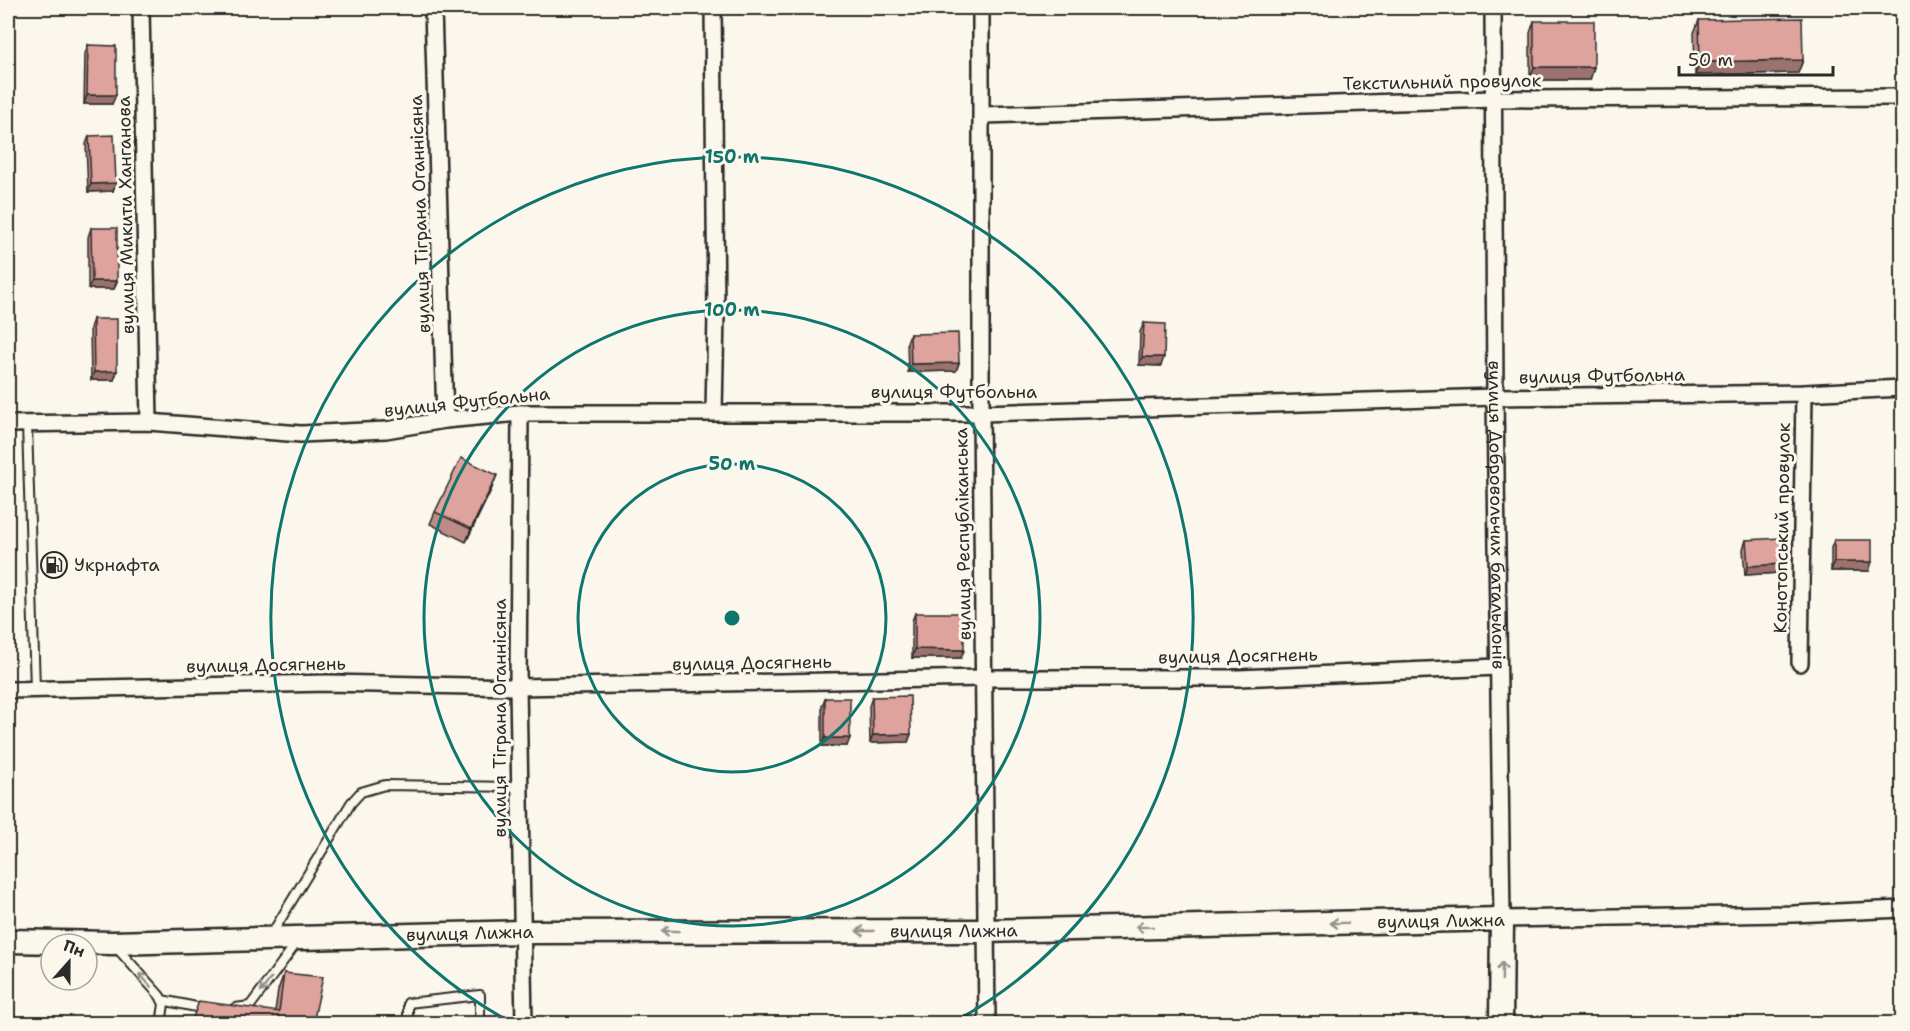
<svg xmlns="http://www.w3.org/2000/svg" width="1910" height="1031" font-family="'Shantell Sans',sans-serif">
  <rect width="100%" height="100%" fill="#fbf7ec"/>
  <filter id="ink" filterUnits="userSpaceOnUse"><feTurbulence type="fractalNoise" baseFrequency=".0167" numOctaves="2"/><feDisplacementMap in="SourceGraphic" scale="12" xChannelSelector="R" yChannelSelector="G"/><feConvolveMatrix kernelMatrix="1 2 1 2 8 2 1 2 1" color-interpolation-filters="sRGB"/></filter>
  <g filter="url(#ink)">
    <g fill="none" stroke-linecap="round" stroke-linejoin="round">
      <defs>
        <path id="lane" d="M 27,424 L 35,689
          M 271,935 L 351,803 L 361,792 L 385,785 L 519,787
          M 116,947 L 160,996 L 164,1004 L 161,1024
          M 162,1000 L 206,1009
          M 235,1008 L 250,1006 L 298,941
          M 408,1024 L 408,1003 L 480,995 L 480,1024"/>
        <g id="street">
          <path d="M 141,8 L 149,422"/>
          <path d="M 433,8 L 445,420"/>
          <path d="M 713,8 L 716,314 L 714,412"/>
          <path d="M 981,8 L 981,413 L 987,1024"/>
          <path id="s1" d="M 1493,8 L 1495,397 L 1502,919 L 1793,914 L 1902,909"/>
          <path d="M 983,115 L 1494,99 L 1902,97"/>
          <path d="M 520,413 L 518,687 L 524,1024"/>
          <path d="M 8,424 L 149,422 L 301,434 L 386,430 L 445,420 L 520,413 L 981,413 L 1495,397 L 1804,393 L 1902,388"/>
          <path d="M 1800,663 L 1804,393"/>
          <path d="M 8,690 L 327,683 L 518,687 L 984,678 L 1239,678 L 1498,667"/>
        </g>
        <g id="secondary">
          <path id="s2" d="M 8,941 L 112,943 L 522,932 L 986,931 L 1502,919 L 1501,1024"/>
        </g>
      </defs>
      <use href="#lane" stroke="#2b2b2b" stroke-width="12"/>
      <use href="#street" stroke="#2b2b2b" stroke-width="20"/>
      <use href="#secondary" stroke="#2b2b2b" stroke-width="27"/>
      <use href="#lane" stroke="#fbf7ec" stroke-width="8"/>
      <use href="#street" stroke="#fbf7ec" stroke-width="15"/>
      <use href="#secondary" stroke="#fbf7ec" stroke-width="22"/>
    </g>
    <path fill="#be8c86" stroke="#2b2b2b" stroke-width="1.5" d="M 1699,20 L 1803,60 L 1798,73 L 1695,75 L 1694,33 Z
      M 1534,21 L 1594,67 L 1590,80 L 1530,80 L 1530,33 Z
      M 88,45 L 112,104 L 84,104 L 85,54 Z
      M 89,136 L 113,191 L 88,192 L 86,144 Z
      M 91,228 L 117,281 L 114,289 L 88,289 L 88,237 Z
      M 93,319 L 117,371 L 114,380 L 91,380 L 90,328 Z
      M 1144,323 L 1161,366 L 1139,365 L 1140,332 Z
      M 910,334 L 959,363 L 956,371 L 908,372 L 907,342 Z
      M 492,488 L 466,542 L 430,524 L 435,512 Z
      M 1746,540 L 1779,573 L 1745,575 L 1743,549 Z
      M 1834,540 L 1869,571 L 1831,571 L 1831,548 Z
      M 915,613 L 964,650 L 961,658 L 912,658 L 912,621 Z
      M 872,697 L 911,734 L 908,742 L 870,743 L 869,706 Z
      M 825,698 L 847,746 L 822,746 L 822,706 Z
      M 284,973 L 313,1023 L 275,1011 L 278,990 Z"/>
    <path fill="#9b726d" stroke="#2b2b2b" stroke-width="1.5" d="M 1803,60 L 1798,73 L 1695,75 L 1700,62 Z
      M 1534,67 L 1594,67 L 1590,80 L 1530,80 Z
      M 87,95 L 116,95 L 112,104 L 84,104 Z
      M 116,183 L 113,191 L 88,192 L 91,184 Z
      M 92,281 L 117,281 L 114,289 L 88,289 Z
      M 1142,357 L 1164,357 L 1161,366 L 1139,365 Z
      M 959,363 L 956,371 L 908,372 L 911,364 Z
      M 117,371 L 114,380 L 91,380 L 94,372 Z
      M 497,475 L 492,488 L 466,542 L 471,529 Z
      M 1834,562 L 1872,562 L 1869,571 L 1831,571 Z
      M 1782,564 L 1779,573 L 1745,575 L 1748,566 Z
      M 915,649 L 964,650 L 961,658 L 912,658 Z
      M 911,734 L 908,742 L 870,743 L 873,735 Z
      M 825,738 L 850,738 L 847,746 L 822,746 Z"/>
    <path fill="#dda39c" stroke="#2b2b2b" stroke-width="1.5" d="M 1802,18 L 1803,60 L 1700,62 L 1699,20 Z
      M 1534,21 L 1594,21 L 1594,67 L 1534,67 Z
      M 88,45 L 116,46 L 116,95 L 87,95 Z
      M 114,135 L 116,183 L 91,184 L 89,136 Z
      M 91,228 L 117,228 L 117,281 L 92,281 Z
      M 93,319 L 117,319 L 117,371 L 94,372 Z
      M 1144,323 L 1165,324 L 1164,357 L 1142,357 Z
      M 958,333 L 959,363 L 911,364 L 910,334 Z
      M 461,458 L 497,475 L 471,529 L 435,512 Z
      M 1781,538 L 1782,564 L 1748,566 L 1746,540 Z
      M 1834,540 L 1872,540 L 1872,562 L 1834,562 Z
      M 915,613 L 964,613 L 964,650 L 915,649 Z
      M 910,696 L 911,734 L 873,735 L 872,697 Z
      M 825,698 L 850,698 L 850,738 L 825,738 Z
      M 284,973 L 323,977 L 313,1023 L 191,1023 L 199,1001 L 279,1012 Z"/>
    <defs><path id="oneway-shaft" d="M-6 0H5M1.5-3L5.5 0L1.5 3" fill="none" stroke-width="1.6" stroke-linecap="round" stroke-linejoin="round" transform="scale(1.5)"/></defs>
    <g stroke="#93918c">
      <use href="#oneway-shaft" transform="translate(1339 923) rotate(179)"/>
      <use href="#oneway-shaft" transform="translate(1144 927) rotate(179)"/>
      <use href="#oneway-shaft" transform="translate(670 931) rotate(180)"/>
      <use href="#oneway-shaft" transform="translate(865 931) rotate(180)"/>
      <use href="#oneway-shaft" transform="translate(1502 971) rotate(-89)"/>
      <use href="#oneway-shaft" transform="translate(145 980) rotate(-132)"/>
      <use href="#oneway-shaft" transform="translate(266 985) rotate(126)"/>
    </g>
  </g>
  <g fill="none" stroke="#0f766e" stroke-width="3">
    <circle cx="732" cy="618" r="154"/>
    <circle cx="732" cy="618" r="308"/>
    <path d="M512 1023A461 461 0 1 1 952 1023"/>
  </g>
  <defs>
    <symbol id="fuel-ring" viewBox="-11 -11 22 22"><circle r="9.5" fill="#fbf7ec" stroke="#2b2b2b" stroke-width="1.5"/><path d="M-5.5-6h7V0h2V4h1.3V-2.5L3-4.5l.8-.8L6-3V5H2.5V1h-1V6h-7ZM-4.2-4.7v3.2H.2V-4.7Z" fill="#2b2b2b"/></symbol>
  </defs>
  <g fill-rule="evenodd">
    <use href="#fuel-ring" x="39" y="550" width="30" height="30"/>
  </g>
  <g text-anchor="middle" stroke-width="6" stroke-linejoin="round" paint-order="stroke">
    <g font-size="18" fill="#2b2b2b" stroke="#fbf7ec">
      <text transform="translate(1442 82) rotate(-1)" y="6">Текстильний провулок</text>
      <text transform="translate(420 214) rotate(-92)" y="6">вулиця Тіграна Оганнісяна</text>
      <text transform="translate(126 215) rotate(-91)" y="6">вулиця Микити Ханганова</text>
      <text transform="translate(1602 376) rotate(-1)" y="6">вулиця Футбольна</text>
      <text x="954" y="398">вулиця Футбольна</text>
      <text transform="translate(467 402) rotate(-6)" y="6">вулиця Футбольна</text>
      <text dy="6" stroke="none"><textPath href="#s1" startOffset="507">вулиця Добровольчих батальйонів</textPath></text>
      <text transform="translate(1782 528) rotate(-89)" y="6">Конотопський провулок</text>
      <text transform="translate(963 534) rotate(-91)" y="6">вулиця Республіканська</text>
      <text transform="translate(1238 656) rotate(-1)" y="6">вулиця Досягнень</text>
      <text transform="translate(752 663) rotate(-1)" y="6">вулиця Досягнень</text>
      <text transform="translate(266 665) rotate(-1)" y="6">вулиця Досягнень</text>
      <text transform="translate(500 718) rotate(-90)" y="6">вулиця Тіграна Оганнісяна</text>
      <text transform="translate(1441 921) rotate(-1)" y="6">вулиця Лижна</text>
      <text dy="6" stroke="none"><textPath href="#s2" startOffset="946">вулиця Лижна</textPath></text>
      <text dy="6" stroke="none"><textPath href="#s2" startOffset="462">вулиця Лижна</textPath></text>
    </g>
    <g font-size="18" fill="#2b2b2b" stroke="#fbf7ec" text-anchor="start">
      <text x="74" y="571">Укрнафта</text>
    </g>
  </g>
  <circle cx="732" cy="618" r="9" fill="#0f766e" stroke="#fbf7ec" stroke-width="3"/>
  <g font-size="18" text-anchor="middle" font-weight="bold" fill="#0f766e" stroke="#fbf7ec" stroke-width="6" stroke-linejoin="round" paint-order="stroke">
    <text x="732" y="163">150 m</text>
    <text x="732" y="316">100 m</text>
    <text x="732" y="470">50 m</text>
  </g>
  <rect width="1910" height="1031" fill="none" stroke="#fbf7ec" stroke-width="30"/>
  <rect x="15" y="15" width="1880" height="1001" fill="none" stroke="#2b2b2b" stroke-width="2" filter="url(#ink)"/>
  <g transform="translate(69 962) rotate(21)"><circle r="28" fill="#fbf7ec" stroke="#a8a59f" stroke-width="1.5"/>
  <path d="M0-4.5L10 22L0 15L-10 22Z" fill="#2b2b2b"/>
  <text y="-9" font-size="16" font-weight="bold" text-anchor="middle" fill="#2b2b2b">Пн</text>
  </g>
  <path d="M1679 66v9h154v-9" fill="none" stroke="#2b2b2b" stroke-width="3"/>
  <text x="1688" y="66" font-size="18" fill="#2b2b2b" stroke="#fbf7ec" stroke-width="4.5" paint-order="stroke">50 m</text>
</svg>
